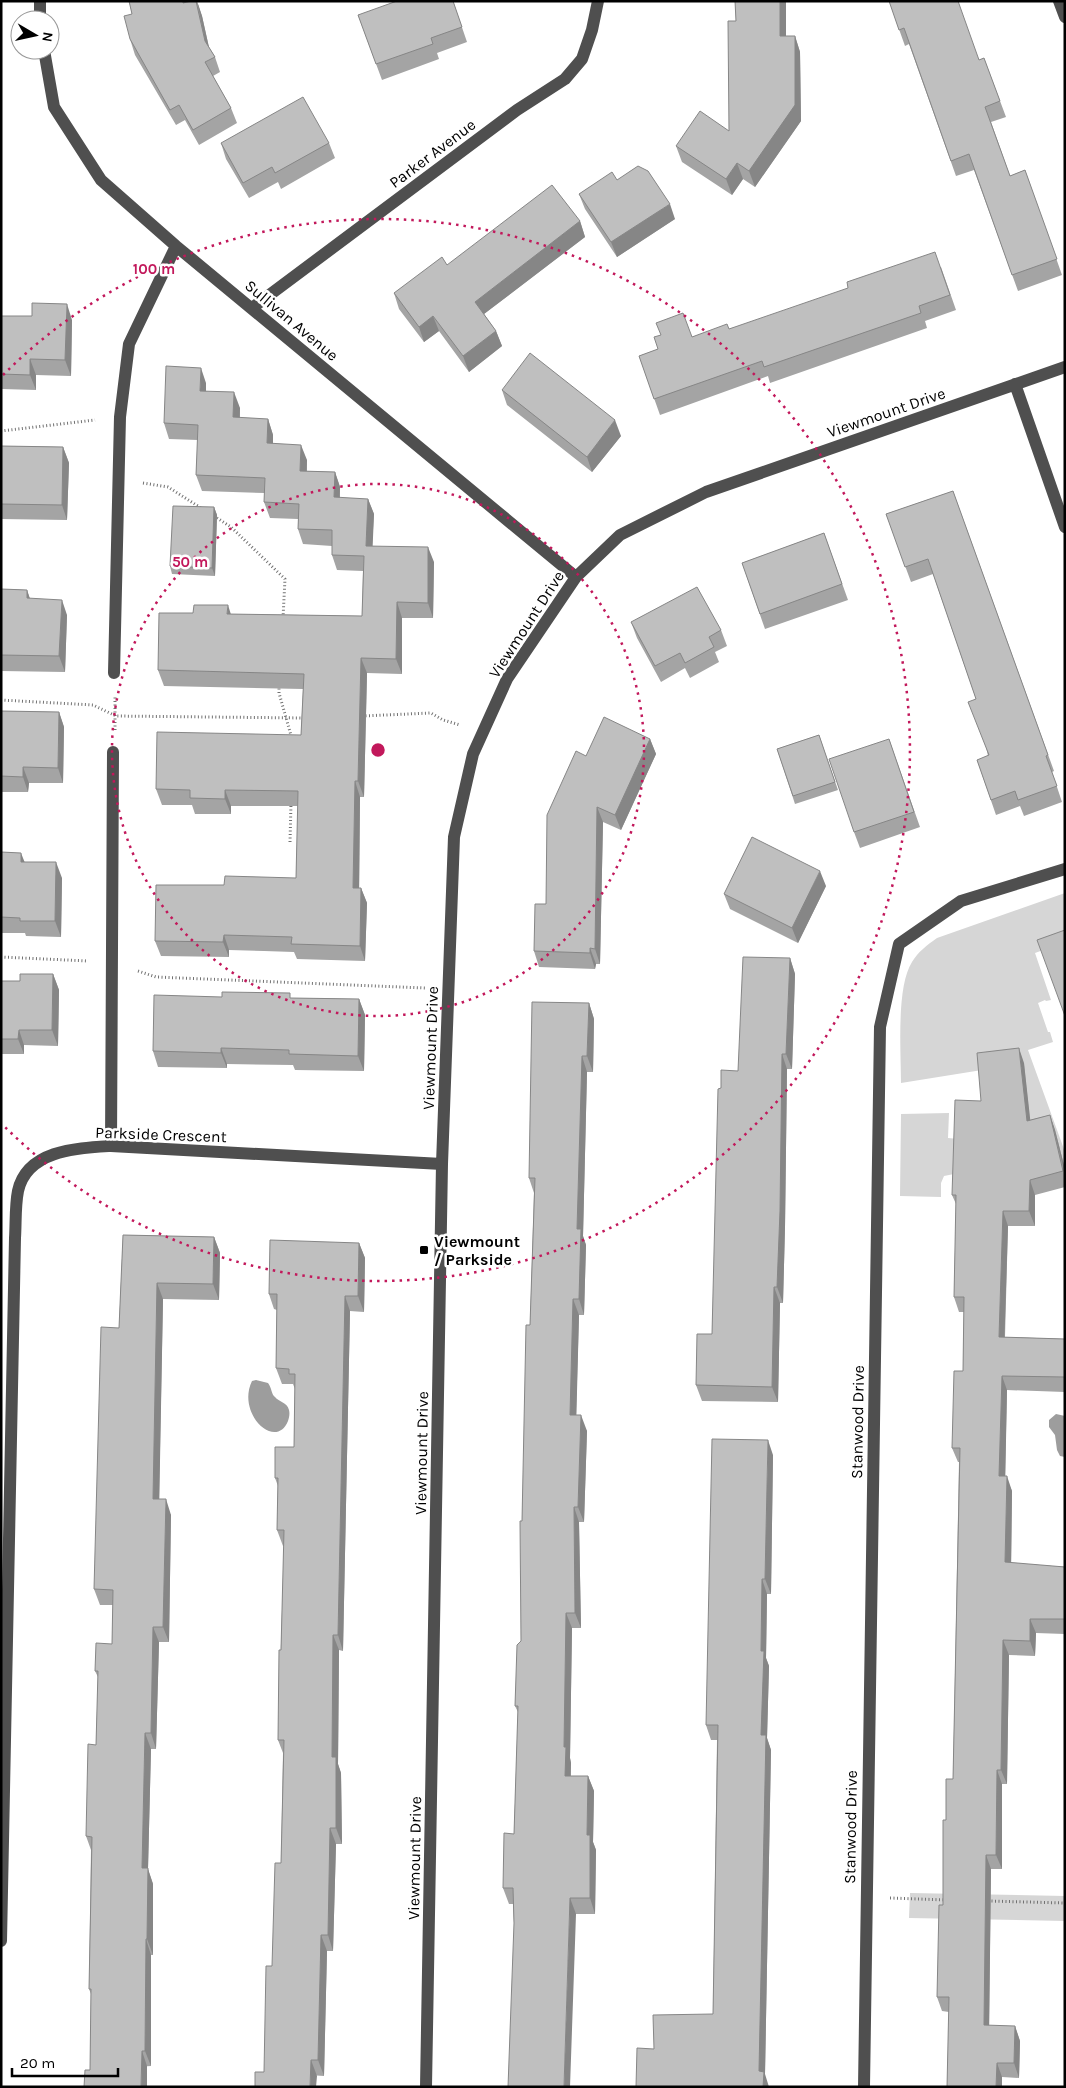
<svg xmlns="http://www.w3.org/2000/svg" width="1066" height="2088" font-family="Karla,sans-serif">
  <rect width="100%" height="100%" fill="#fff"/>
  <path fill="#d6d6d6" d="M 1065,893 L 1065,942 L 1035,953 L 1051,1000 L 1046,1001 L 1045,1000 L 1038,1003 L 1048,1032 L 1050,1032 L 1053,1042 L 1028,1050 L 1065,1152 L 1065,1164 L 1032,1162 L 1032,1139 L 1024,1063 L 982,1068 L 982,1070 L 901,1083 C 901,1053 896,987 912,962 C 918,952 927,945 937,938 Z
    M 949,1113 L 948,1138 L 959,1139 L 959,1173 L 944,1176 L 941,1183 L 941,1197 L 900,1196 L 901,1114 Z
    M 910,1893 L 1065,1896 L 1065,1921 L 909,1918 Z"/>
  <path fill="#9d9d9d" d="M 256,1380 L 268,1383 C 272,1388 271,1394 275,1397 C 279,1402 287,1402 289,1410 C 290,1414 289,1418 288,1421 C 276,1451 236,1414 252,1381 Z
    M 1056,1414 L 1065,1416 L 1065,1457 L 1060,1456 L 1057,1450 L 1055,1435 L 1049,1427 L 1049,1420 Z"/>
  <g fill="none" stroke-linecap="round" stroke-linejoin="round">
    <path stroke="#717171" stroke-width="3" stroke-dasharray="1 2.5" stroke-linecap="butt" d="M 1,431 L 95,420
      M 143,483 L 168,487 L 201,508
      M 214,516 L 231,527 L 285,579 L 283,618
      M 279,685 L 279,693 L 292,739
      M 1,700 L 93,705 L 116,716 L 305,718
      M 362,716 L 431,713 L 443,720 L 460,725
      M 115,730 L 115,696
      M 290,842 L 291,803
      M 1,957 L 88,961
      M 138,971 L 156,977 L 425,988
      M 890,1898 L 947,1900
      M 988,1901 L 1065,1903"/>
    <path stroke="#4f4f4f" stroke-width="12" d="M 1059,1 L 1065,17
      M 40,20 L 40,1
      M 44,50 L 54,107 L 101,180 L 176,246 L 576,577
      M 252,308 L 517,110 L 565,79 L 582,59 L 592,30 L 598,1
      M 1015,384 L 1065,527
      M 114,673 L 120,417 L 129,344 L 176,246
      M 111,1146 L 113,752
      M 1,1941 L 15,1238 C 16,1223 15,1206 18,1191 C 27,1150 77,1148 111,1146 L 442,1164
      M 426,2087 L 442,1164 L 454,837 L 473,754 L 507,679 L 576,577 L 620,535 L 706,492 L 1065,367
      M 864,2087 L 880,1027 L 899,944 L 961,901 L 1065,869"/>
  </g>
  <path fill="#a4a4a4" d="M 129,1 L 185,1 L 185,3 L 197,1 L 202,16 L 209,47 L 215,57 L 220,72 L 213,76 L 231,108 L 237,123 L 199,145 L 185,120 L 176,125 L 135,55 L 130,39 L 132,14 Z
    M 453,1 L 467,42 L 437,53 L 439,59 L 382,80 L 358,15 Z
    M 735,1 L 786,1 L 786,36 L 795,36 L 800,52 L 801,121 L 755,187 L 743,179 L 732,195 L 682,162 L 676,146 L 729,131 L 736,21 Z
    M 889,1 L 979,60 L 984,58 L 1006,117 L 991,122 L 1010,176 L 1025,170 L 1062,275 L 1018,291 L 974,170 L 956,176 L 909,44 L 905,46 Z
    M 221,143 L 329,143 L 335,158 L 281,189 L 278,182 L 249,198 L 226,159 Z
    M 617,180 L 675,219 L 617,257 L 585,209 L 579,194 Z
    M 580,221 L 585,237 L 484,314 L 496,331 L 502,346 L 469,372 L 439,331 L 424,342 L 399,309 L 394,293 L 447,265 Z
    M 941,267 L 956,310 L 925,321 L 927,328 L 770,383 L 768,376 L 660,415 L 639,356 L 692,337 L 729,329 Z
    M 1,316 L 72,320 L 71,376 L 36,375 L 36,390 L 2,389 L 1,404 Z
    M 206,383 L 206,391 L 240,408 L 240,418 L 268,419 L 273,435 L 273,444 L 307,460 L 307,471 L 335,472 L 340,487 L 340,498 L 368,499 L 374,514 L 372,546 L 434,562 L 433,618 L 402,618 L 402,674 L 367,673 L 364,797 L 360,797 L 359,888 L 361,888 L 367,903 L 365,961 L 297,959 L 294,952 L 264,951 L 229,950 L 229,957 L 161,956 L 155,941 L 224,885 L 296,878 L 298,806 L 231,806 L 231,814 L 195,814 L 192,805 L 162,805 L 156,789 L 301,735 L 303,689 L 164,686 L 158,670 L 231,614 L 362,616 L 363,571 L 337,570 L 332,555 L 332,546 L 303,544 L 298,529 L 298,519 L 270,518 L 264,502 L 265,493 L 202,491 L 196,475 L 198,440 L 169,439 L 164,423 Z
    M 502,390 L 621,436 L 592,472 L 507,405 Z
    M 1,446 L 63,447 L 69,463 L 67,520 L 1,519 Z
    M 953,491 L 1054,771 L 1052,772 L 1062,802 L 1024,816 L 1020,806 L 996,815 L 977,760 L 988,756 L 976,699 L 933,574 L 911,582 L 886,514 Z
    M 214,507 L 217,515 L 215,576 L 172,574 L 170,566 Z
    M 824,533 L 848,600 L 765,629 L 742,563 Z
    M 1,589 L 27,590 L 30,599 L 67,615 L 65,672 L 1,671 Z
    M 631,622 L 721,630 L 727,646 L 715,652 L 719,662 L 690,678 L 685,668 L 661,682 L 637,638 Z
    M 1,711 L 59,712 L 64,727 L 63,783 L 29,783 L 28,792 L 1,792 Z
    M 819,735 L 838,790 L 795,804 L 777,749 Z
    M 650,739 L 656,754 L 621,830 L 603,822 L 600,964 L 596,964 L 595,969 L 539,967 L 534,951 L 546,904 L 586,756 Z
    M 889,739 L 920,827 L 860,848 L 854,832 Z
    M 1,852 L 62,878 L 61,937 L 26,936 L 25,933 L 1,933 Z
    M 826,886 L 798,943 L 730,909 L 724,894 Z
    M 790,958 L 795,974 L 792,1069 L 787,1069 L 785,1227 L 783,1303 L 780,1303 L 778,1402 L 702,1401 L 696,1385 L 712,1334 L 721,1088 L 738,1071 Z
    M 53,974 L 59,990 L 58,1046 L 24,1045 L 24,1054 L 1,1054 L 1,981 L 20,981 Z
    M 292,998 L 359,999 L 365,1015 L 364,1071 L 295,1070 L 293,1065 L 227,1064 L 227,1068 L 158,1067 L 153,1051 Z
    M 589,1003 L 594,1019 L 593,1072 L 587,1072 L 583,1236 L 586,1245 L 584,1315 L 579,1315 L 576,1415 L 587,1431 L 584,1522 L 579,1522 L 581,1628 L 572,1628 L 570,1758 L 571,1763 L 571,1776 L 588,1776 L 594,1791 L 593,1842 L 596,1850 L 595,1914 L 576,1914 L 514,1923 L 513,1904 L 509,1904 L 503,1888 L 514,1834 L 518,1712 L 515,1706 L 521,1641 L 522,1521 L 530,1325 L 534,1193 L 529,1178 Z
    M 1024,1063 L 1030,1120 L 1050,1115 L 1055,1130 L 1065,1169 L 1065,1187 L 1035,1195 L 1035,1226 L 1008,1226 L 1005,1337 L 1065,1339 L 1065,1392 L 1007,1390 L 1005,1476 L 1012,1491 L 1011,1563 L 1065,1567 L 1065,1634 L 1036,1633 L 1035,1656 L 1009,1655 L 1007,1784 L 1002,1784 L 1002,1869 L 991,1869 L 989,2026 L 1015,2026 L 1020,2041 L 1019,2078 L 1002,2077 L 1002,2087 L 947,2087 L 949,2012 L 942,2011 L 937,1997 L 943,1905 L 946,1820 L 953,1779 L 959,1462 L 958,1462 L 952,1448 L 963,1371 L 964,1312 L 959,1312 L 954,1297 L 956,1204 L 952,1195 Z
    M 123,1235 L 214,1237 L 220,1253 L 219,1300 L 163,1299 L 159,1499 L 171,1515 L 169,1642 L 159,1642 L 156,1749 L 151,1749 L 148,1869 L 153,1884 L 153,1955 L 151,1955 L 151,2066 L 90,2070 L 91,1994 L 89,1989 L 91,1850 L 86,1836 L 96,1745 L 98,1677 L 95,1671 L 112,1644 L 113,1605 L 100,1605 L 94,1589 L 119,1328 Z
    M 359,1243 L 365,1258 L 364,1312 L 350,1311 L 343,1651 L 339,1650 L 338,1764 L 341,1773 L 342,1844 L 336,1844 L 333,1951 L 327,1951 L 324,2076 L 264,2072 L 281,1863 L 283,1753 L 278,1740 L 284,1546 L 283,1546 L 277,1530 L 278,1486 L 275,1478 L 294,1447 L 295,1389 L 293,1384 L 282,1384 L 276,1368 L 277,1310 L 274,1309 L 269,1294 Z
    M 773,1455 L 771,1594 L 767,1594 L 766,1658 L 769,1666 L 767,1738 L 771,1750 L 765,2074 L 654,2049 L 713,2014 L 717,1740 L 711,1740 L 706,1725 Z"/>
  <path fill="#868686" d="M 197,1 L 202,16 L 211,57 L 205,41 Z
    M 780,1 L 786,1 L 786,52 L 780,36 Z
    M 795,36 L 800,52 L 801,121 L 755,187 L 749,171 Z
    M 737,163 L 743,179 L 732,195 L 726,179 Z
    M 670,204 L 675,219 L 617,257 L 611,242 Z
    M 580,221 L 585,237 L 480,317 L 475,302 Z
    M 67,304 L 72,320 L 71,376 L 65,360 Z
    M 433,316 L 439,331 L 424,342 L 419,327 Z
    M 496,331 L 502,346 L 469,372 L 463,356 Z
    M 30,359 L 36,375 L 36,390 L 30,375 Z
    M 201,368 L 206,383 L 206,407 L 200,391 Z
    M 1,387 L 2,389 L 2,404 L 1,403 Z
    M 234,392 L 240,408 L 239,433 L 233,417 Z
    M 268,419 L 273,435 L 273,459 L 267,443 Z
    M 615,420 L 621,436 L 592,472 L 587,457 Z
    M 301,445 L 307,460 L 306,486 L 300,471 Z
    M 63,447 L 69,463 L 67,520 L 62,505 Z
    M 335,472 L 340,487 L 339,513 L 334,497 Z
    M 368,499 L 374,514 L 372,561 L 366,546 Z
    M 214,507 L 217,515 L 215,576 L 212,568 Z
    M 428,547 L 434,562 L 433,618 L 428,603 Z
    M 27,590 L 32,605 L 27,598 Z
    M 62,600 L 67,615 L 65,672 L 59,656 Z
    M 397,602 L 402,618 L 402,674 L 396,659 Z
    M 228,605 L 233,621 L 227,614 Z
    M 361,658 L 367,673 L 364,797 L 358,781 Z
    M 59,712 L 64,727 L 63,783 L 58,768 Z
    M 650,739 L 656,754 L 621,830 L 615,815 Z
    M 23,767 L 29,783 L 28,792 L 23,777 Z
    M 355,781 L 360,797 L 359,903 L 353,888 Z
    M 225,790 L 231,806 L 231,814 L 225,799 Z
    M 597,807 L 603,822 L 600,964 L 595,949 Z
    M 21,853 L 27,868 L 21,862 Z
    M 56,862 L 62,878 L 61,937 L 55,921 Z
    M 820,871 L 826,886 L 798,943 L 792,928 Z
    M 361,888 L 367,903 L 365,961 L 360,946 Z
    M 224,935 L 229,950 L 229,957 L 223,942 Z
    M 590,948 L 596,964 L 595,969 L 590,953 Z
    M 790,958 L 795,974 L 792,1069 L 786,1054 Z
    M 53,974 L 59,990 L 58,1046 L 52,1030 Z
    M 359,999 L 365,1015 L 364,1071 L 358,1056 Z
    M 589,1003 L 594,1019 L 593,1072 L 587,1056 Z
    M 19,1030 L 24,1045 L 24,1054 L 18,1039 Z
    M 221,1048 L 227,1064 L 227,1068 L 221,1053 Z
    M 1019,1048 L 1024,1063 L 1032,1136 L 1027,1121 Z
    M 782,1054 L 787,1069 L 785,1227 L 783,1303 L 777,1287 Z
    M 582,1056 L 587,1072 L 583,1236 L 586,1245 L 584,1315 L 579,1299 L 577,1229 Z
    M 1050,1115 L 1055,1130 L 1065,1169 L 1065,1175 Z
    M 1030,1180 L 1035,1195 L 1035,1226 L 1029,1211 Z
    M 1003,1211 L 1008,1226 L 1004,1352 L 999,1337 Z
    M 214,1237 L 220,1253 L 219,1300 L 213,1284 Z
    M 359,1243 L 365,1258 L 364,1312 L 358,1296 Z
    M 157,1283 L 163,1299 L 159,1515 L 153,1499 Z
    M 774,1287 L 780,1303 L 778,1402 L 772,1387 Z
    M 345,1296 L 350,1311 L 343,1651 L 338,1635 Z
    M 573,1299 L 579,1315 L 576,1430 L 570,1415 Z
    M 1002,1376 L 1007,1390 L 1005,1491 L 999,1476 Z
    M 581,1415 L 587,1431 L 584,1522 L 578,1507 Z
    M 768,1440 L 773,1455 L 771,1594 L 765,1579 Z
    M 1007,1476 L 1012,1491 L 1011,1577 L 1005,1562 Z
    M 166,1499 L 171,1515 L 169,1642 L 163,1627 Z
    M 574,1507 L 579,1522 L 581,1628 L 575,1613 Z
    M 762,1579 L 767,1594 L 766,1658 L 769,1666 L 767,1738 L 771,1750 L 765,2074 L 769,2087 L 763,2087 L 759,2071 L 761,1651 Z
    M 566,1613 L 572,1628 L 570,1758 L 571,1763 L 570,1791 L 565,1776 L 564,1747 Z
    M 1030,1619 L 1036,1633 L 1035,1656 L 1030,1641 Z
    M 153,1627 L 159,1642 L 156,1749 L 151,1733 Z
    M 333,1635 L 339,1650 L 338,1764 L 341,1773 L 342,1844 L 336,1828 L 332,1757 Z
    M 1003,1640 L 1009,1655 L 1007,1784 L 1001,1770 Z
    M 145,1733 L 151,1749 L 148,1869 L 153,1884 L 153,1955 L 147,1939 L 142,1868 Z
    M 997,1770 L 1002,1784 L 1002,1869 L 996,1855 Z
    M 588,1776 L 594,1791 L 593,1842 L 596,1850 L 595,1914 L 590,1898 L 587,1835 Z
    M 330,1828 L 336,1844 L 333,1951 L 328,1935 Z
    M 986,1855 L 991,1869 L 989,2040 L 984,2025 Z
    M 570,1898 L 576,1914 L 570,2087 L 564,2087 Z
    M 321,1935 L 327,1951 L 324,2076 L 318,2060 Z
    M 146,1939 L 151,1955 L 151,2066 L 145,2051 Z
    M 1015,2026 L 1020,2041 L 1019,2078 L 1014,2063 Z
    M 142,2051 L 147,2066 L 147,2087 L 141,2087 Z
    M 311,2060 L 317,2076 L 316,2087 L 310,2087 Z
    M 997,2063 L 1002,2077 L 1002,2087 L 996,2087 Z"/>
  <path fill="#bfbfbf" stroke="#868686" d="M 129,1 L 183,1 L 183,3 L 191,1 L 196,1 L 205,41 L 215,57 L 205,62 L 231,108 L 193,130 L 179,105 L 170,110 L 130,39 L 124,16 L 132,14 Z
    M 397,1 L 453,1 L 462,27 L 431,38 L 433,44 L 376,64 L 358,15 Z
    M 735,1 L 780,1 L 780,36 L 795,36 L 795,105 L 749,171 L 737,163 L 726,179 L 676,146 L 700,111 L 729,131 L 728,21 L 736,21 Z
    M 889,1 L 958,1 L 979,60 L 984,58 L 1000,101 L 985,107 L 1010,176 L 1025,170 L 1057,259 L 1012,275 L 969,154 L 951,161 L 904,28 L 899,30 Z
    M 303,97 L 329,143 L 275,173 L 272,167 L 243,183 L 221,143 Z
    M 638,166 L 648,171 L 670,204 L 611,242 L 579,194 L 612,172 L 617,180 Z
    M 552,185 L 580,221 L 475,302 L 496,331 L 463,356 L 433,316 L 419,327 L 394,293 L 442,257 L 447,265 Z
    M 935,252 L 950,295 L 919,306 L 921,313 L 764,367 L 762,361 L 654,399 L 639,356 L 658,349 L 654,337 L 661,335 L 656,323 L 683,313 L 692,337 L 727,324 L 729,329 L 848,288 L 847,282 Z
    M 32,303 L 67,304 L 65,360 L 30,359 L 30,375 L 1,374 L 1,316 L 32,316 Z
    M 530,353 L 615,420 L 587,457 L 502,390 Z
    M 166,366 L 201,368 L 200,391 L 234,392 L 233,417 L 268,419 L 267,443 L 301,445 L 300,471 L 335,472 L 334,497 L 368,499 L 366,546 L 428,547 L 428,603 L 397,602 L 396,659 L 361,658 L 358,781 L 355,781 L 353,888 L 361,888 L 360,946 L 291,944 L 292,937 L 224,935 L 223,942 L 155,941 L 156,885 L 224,885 L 225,876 L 296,878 L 298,791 L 225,790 L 225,799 L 190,798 L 190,790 L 156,789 L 157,732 L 301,735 L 304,674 L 158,670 L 159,613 L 193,613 L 194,605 L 228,605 L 227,614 L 362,616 L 364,556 L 332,555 L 332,530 L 298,529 L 299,504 L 264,502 L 265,478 L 196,475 L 198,425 L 164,423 Z
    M 1,446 L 63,447 L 62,505 L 1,504 Z
    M 953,491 L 1048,755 L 1046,756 L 1057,786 L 1018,800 L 1015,791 L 991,800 L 977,760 L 989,755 L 968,702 L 976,699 L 928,559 L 905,567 L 886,514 Z
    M 173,506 L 214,507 L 212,568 L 170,566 Z
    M 824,533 L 842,584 L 760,614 L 742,563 Z
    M 697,587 L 721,630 L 709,637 L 714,647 L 685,663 L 680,653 L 655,666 L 631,622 Z
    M 1,589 L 27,590 L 27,598 L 62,600 L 59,656 L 1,655 Z
    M 1,711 L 59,712 L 58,768 L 23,767 L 23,777 L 1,776 Z
    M 604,717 L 650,739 L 615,815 L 597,807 L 595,949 L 590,948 L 590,953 L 534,951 L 535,904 L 546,904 L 547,815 L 576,751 L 586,756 Z
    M 819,735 L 835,782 L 793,796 L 777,749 Z
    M 889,739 L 914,812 L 854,832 L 829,759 Z
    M 752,837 L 820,871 L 792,928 L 724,894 Z
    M 1,852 L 21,853 L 21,862 L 56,862 L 55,921 L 20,921 L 20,918 L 1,917 Z
    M 1065,930 L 1065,1016 L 1037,940 Z
    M 743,957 L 790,958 L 786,1054 L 782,1054 L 780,1211 L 777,1287 L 774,1287 L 772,1387 L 696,1385 L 697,1334 L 712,1334 L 718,1089 L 721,1088 L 721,1070 L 738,1071 Z
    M 20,974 L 53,974 L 52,1030 L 19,1030 L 18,1039 L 1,1039 L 1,981 L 20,981 Z
    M 222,992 L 290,993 L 290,998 L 359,999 L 358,1056 L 289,1054 L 289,1050 L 256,1049 L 221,1048 L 221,1053 L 153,1051 L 154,995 L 222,997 Z
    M 532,1002 L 589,1003 L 587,1056 L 582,1056 L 577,1229 L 581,1229 L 579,1299 L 573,1299 L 570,1415 L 581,1415 L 578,1507 L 574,1507 L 575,1613 L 566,1613 L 564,1747 L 566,1747 L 565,1776 L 588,1776 L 587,1835 L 590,1835 L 590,1898 L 570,1898 L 564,2087 L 508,2087 L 514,1923 L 513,1888 L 503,1888 L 504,1833 L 514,1834 L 518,1706 L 515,1706 L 517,1645 L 521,1641 L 520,1521 L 522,1521 L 526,1325 L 530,1325 L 535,1178 L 529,1178 Z
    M 1019,1048 L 1027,1121 L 1050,1115 L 1063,1171 L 1030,1180 L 1029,1211 L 1003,1211 L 999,1337 L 1065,1339 L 1065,1377 L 1002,1376 L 999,1476 L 1007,1476 L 1005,1562 L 1065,1567 L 1065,1619 L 1030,1619 L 1030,1641 L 1003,1640 L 1001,1770 L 997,1770 L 996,1855 L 986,1855 L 984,2025 L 1015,2026 L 1014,2063 L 997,2063 L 996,2087 L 947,2087 L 949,1997 L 937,1997 L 939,1905 L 943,1905 L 943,1820 L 946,1820 L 946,1779 L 953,1779 L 960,1448 L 952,1448 L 954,1371 L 963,1371 L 964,1297 L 954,1297 L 956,1195 L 952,1195 L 955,1100 L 981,1101 L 977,1053 Z
    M 123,1235 L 214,1237 L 213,1284 L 157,1283 L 153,1499 L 166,1499 L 163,1627 L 153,1627 L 151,1733 L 145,1733 L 142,1868 L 148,1868 L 147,1939 L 146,1939 L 145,2051 L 142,2051 L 141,2087 L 84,2087 L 85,2070 L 90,2070 L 91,1989 L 89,1989 L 92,1837 L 86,1836 L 88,1744 L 96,1745 L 98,1671 L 95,1671 L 96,1643 L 112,1644 L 113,1590 L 94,1589 L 101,1327 L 119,1328 Z
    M 270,1240 L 359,1243 L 358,1296 L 345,1296 L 338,1635 L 333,1635 L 332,1757 L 336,1757 L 336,1828 L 330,1828 L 328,1935 L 321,1935 L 318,2060 L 311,2060 L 310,2087 L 255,2087 L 255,2072 L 264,2072 L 266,1966 L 272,1966 L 275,1863 L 281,1863 L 284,1740 L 278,1740 L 279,1650 L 281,1650 L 284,1530 L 277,1530 L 278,1478 L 275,1478 L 275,1447 L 294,1447 L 295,1374 L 289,1374 L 289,1369 L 276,1368 L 277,1294 L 269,1294 Z
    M 712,1439 L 768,1440 L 765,1579 L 762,1579 L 761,1651 L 764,1651 L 761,1735 L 766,1735 L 759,2071 L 764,2072 L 763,2087 L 636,2087 L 637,2048 L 654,2049 L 653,2015 L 713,2014 L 718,1725 L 706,1725 Z"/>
  <g fill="none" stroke="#c2185b" stroke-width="2.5" stroke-dasharray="2.5 5">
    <circle cx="378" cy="750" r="266"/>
    <path d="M3 375A531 531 0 1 1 3 1125"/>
  </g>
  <rect fill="#000" stroke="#fff" stroke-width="2" x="419" y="1245" width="10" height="10" rx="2.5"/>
  <g text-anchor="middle" stroke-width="5" stroke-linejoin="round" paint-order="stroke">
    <g font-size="16" fill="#000" stroke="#fff">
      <text transform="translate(432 153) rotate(-37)" y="6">Parker Avenue</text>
      <text transform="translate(292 320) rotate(40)" y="6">Sullivan Avenue</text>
      <text transform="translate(886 412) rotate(-19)" y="6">Viewmount Drive</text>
      <text transform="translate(526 624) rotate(-57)" y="6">Viewmount Drive</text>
      <text transform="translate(430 1048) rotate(-88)" y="6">Viewmount Drive</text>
      <text transform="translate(161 1134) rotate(2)" y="6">Parkside Crescent</text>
      <text transform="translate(857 1422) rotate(-89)" y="6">Stanwood Drive</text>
      <text transform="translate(421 1453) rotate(-89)" y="6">Viewmount Drive</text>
      <text transform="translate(850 1827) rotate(-89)" y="6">Stanwood Drive</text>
      <text transform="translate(414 1858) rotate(-89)" y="6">Viewmount Drive</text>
    </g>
    <g font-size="16" font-weight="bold" fill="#000" stroke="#fff" text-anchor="start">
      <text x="434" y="1247">Viewmount<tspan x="434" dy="18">/ Parkside</tspan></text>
    </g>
  </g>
  <circle cx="378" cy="750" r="8" fill="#c2185b" stroke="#fff" stroke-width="2.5"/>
  <g font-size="15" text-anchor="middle" font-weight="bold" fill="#c2185b" stroke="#fff" stroke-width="5" stroke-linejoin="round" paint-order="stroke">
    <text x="154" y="274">100 m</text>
    <text x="190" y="567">50 m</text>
  </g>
  <rect width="1066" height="2088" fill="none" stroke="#000000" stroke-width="5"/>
  <g transform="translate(35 35) rotate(99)"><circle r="24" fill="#ffffff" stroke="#999999"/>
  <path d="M0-4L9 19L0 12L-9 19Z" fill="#000000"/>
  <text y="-8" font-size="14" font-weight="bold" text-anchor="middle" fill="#000000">N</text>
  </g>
  <path d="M12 2068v8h106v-8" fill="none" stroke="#000000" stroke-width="2.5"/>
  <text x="20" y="2068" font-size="15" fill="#000000" stroke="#ffffff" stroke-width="4" paint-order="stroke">20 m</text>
</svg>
